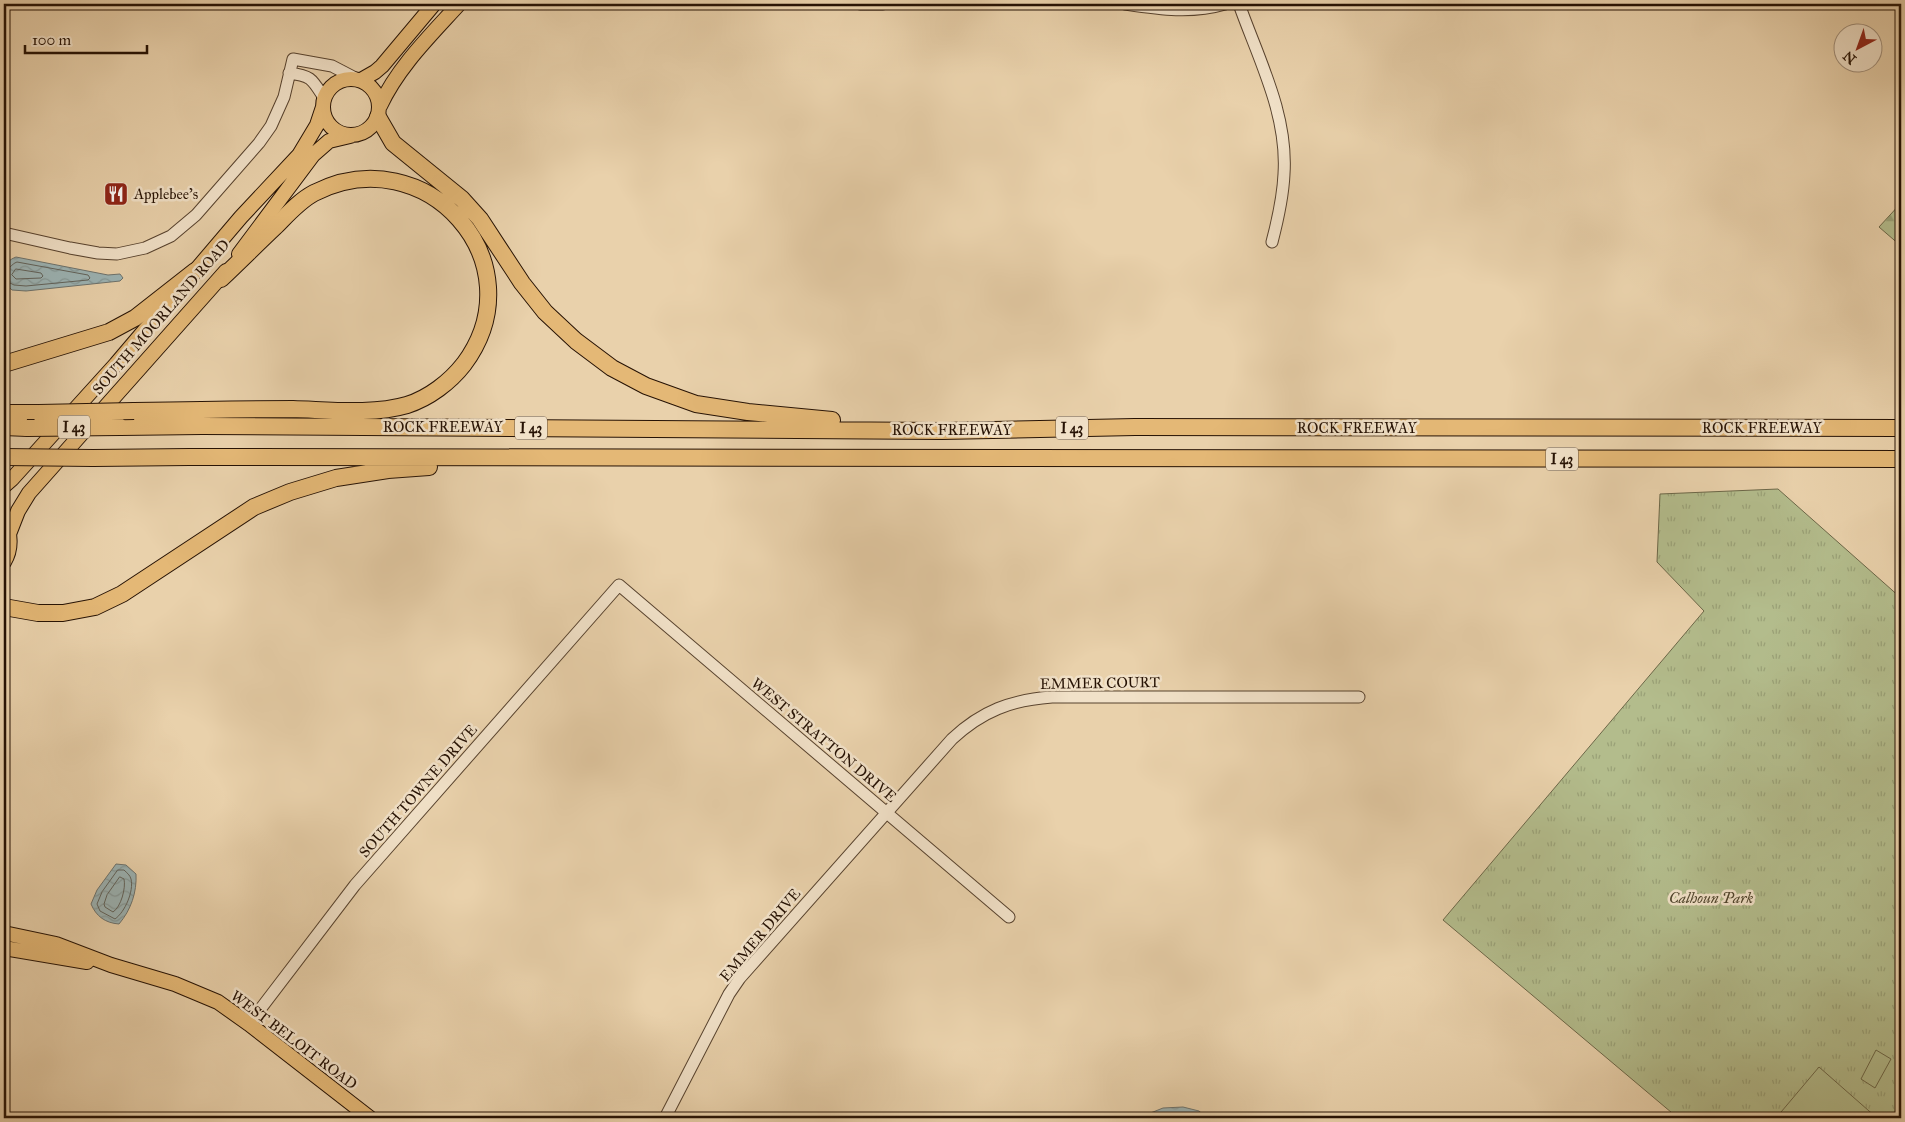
<svg xmlns="http://www.w3.org/2000/svg" width="1905" height="1122" font-family="'IM FELL Great Primer',serif">
  <defs>
    <pattern id="forest-firs" width="22" height="20" patternUnits="userSpaceOnUse" patternTransform="scale(1.25)"><rect width="22" height="20" fill="#b3bc8c"/><path d="M5 1l3.5 6h-7zM16 11l3.5 6h-7z" fill="#9aa177"/></pattern>
    <pattern id="park-tufts" width="24" height="20" patternUnits="userSpaceOnUse" patternTransform="scale(1.25)"><rect width="24" height="20" fill="#b3bc8c"/><path d="M3 7l-1-3M5 7V3M7 7l1-3M15 17l-1-3M17 17v-4M19 17l1-3" fill="none" stroke="#9aa177"/></pattern>
    <pattern id="water-waves" width="16" height="10" patternUnits="userSpaceOnUse" patternTransform="scale(1.25)"><rect width="16" height="10" fill="#9cb4b5"/><path d="M0 5q4-4 8 0t8 0" fill="none" stroke="#869a9a"/></pattern>
  </defs>
  <rect width="100%" height="100%" fill="#e9d1ab"/>
  <filter id="stains"><feTurbulence type="fractalNoise" baseFrequency=".004" numOctaves="4"/><feColorMatrix values="0 0 0 0 .2 0 0 0 0 .09 0 0 0 0 .02 0 0 0 .5 -.17"/></filter>
  <radialGradient id="worn" r=".72"><stop offset=".6" stop-color="#630" stop-opacity="0"/><stop offset="1" stop-color="#630" stop-opacity=".3"/></radialGradient>
  <path fill="url(#forest-firs)" stroke="#6c6748" d="M 1901,203 L 1901,246 L 1879,227 Z"/>
  <path fill="url(#park-tufts)" stroke="#6c6748" d="M 1778,489 L 1901,598 L 1901,1118 L 1678,1118 L 1443,920 L 1704,611 L 1657,562 L 1660,494 Z"/>
  <path fill="#b3bc8c" stroke="#6c6748" d="M 1876,1050 L 1891,1059 L 1875,1088 L 1861,1079 Z
    M 1819,1067 L 1877,1118 L 1776,1118 Z"/>
  <path fill="url(#water-waves)" stroke="#6d736e" d="M 16,257 L 108,275 L 120,274 L 123,278 L 120,281 L 26,291 L 12,290 L 4,283 C 4,271 3,262 16,257 Z
    M 116,864 L 126,865 L 136,874 C 137,892 131,910 119,924 C 105,923 96,916 91,904 L 97,890 Z
    M 1183,1107 L 1199,1111 L 1207,1118 L 1138,1118 L 1163,1108 Z"/>
  <g fill="none" stroke-linecap="round" stroke-linejoin="round">
    <path stroke="#61635c" stroke-width="1" d="M 4,269 C 10,270 11,264 17,262 L 88,275 L 90,278 L 88,280 L 26,286 L 14,285 L 4,280
      M 16,269 L 41,273 L 43,276 L 41,278 L 16,279 L 12,275 Z
      M 118,870 L 124,870 C 127,873 130,875 131,879 C 134,891 125,912 115,919 L 100,911 L 97,904 L 102,892 Z
      M 120,877 L 124,879 C 126,888 121,907 113,912 L 105,907 L 104,904 L 107,895 Z"/>
    <defs>
      <path id="minor" d="M 860,4 L 883,4
        M 1125,4 C 1159,9 1191,14 1225,4
        M 1239,4 C 1258,58 1288,114 1284,174 C 1283,197 1278,219 1272,242
        M 289,73 C 312,76 312,79 324,98
        M 4,233 L 70,248 L 98,253 L 117,254 L 145,248 L 171,236 L 196,215 L 259,143 L 271,126 L 284,97 L 293,59 L 332,66 L 357,79
        M 249,1024 L 355,885 L 619,585 L 1009,917
        M 665,1118 L 729,994 L 740,978 L 952,739 C 982,711 1011,700 1052,697 L 1359,697"/>
      <path id="major" d="M323 107a28 28 0 1 1 56 0a28 28 0 1 1-56 0Z
        M 361,80 L 375,72 L 382,66 L 434,4
        M 380,106 C 398,67 430,36 459,4
        M 239,254 L 313,155 L 329,141 L 350,136
        M 4,486 L 12,479 L 116,364 L 241,217 L 299,155 L 317,125 L 323,107
        M 4,520 C 11,533 12,549 4,562
        M 9,534 L 18,511 L 29,493 L 226,271
        M 4,933 L 56,944 L 111,965 L 175,984 L 218,1002 L 249,1024 L 370,1118
        M 4,948 L 87,962"/>
      <path id="highway" d="M 378,117 L 393,143 L 462,199 L 480,219 L 522,283 L 545,312 L 576,341 L 612,368 L 646,386 L 696,404 L 748,412 L 832,420
        M 4,364 L 109,332 L 135,318 L 195,271
        M 134,411 C 187,410 240,409 293,409 C 329,410 373,415 407,405 C 429,398 450,382 464,364 C 539,263 426,136 314,193 C 299,201 287,215 275,227 C 257,244 239,262 221,279
        M 4,413 L 39,413
        M 4,427 L 27,428
        M 120,427 L 202,426 L 942,431 L 1135,427 L 1901,428
        M 93,458 L 189,457 L 1901,459
        M 4,607 L 38,613 L 63,613 L 95,607 L 122,594 L 254,507 L 290,492 L 336,478 L 388,470 L 429,467"/>
    </defs>
    <use href="#minor" stroke="#57422e" stroke-width="13"/>
    <use href="#major" stroke="#261204" stroke-width="16"/>
    <use href="#highway" stroke="#261204" stroke-width="18"/>
    <use href="#minor" stroke="#f1e1c8" stroke-width="11"/>
    <use href="#major" stroke="#e4b876" stroke-width="14"/>
    <use href="#highway" stroke="#e4b876" stroke-width="16"/>
    <defs>
      <path id="highway-bridge" d="M 39,413 L 134,411
        M 27,428 L 120,427
        M 4,457 L 93,458"/>
    </defs>
    <use href="#highway-bridge" stroke="#261204" stroke-width="18" stroke-linecap="butt"/>
    <use href="#highway-bridge" stroke="#e4b876" stroke-width="16"/>
  </g>
  <defs>
    <symbol id="restaurant-square" viewBox="-11 -11 22 22"><rect x="-9" y="-9" width="18" height="18" rx="4" fill="#8f2418" stroke="#f1e1c8"/><path d="M-5-6h1v4h1v-4h1v4h1v-4h1v5L-1.5 .5V6h-2V.5L-5-1ZM5-6V6H3V1.5H1.5Q1.5-4 5-6Z" fill="#fff"/></symbol>
  </defs>
  <g fill-rule="evenodd">
    <use href="#restaurant-square" x="102" y="180" width="28" height="28"/>
  </g>
  <g text-anchor="middle" stroke-width="5" stroke-linejoin="round" paint-order="stroke">
    <g fill="#f1e1c8" stroke="#63503f" stroke-width="1">
      <rect x="58" y="415.5" width="32" height="23" rx="4"/>
      <rect x="515" y="416.5" width="32" height="23" rx="4"/>
      <rect x="1056" y="416.5" width="32" height="23" rx="4"/>
      <rect x="1546" y="447.5" width="32" height="23" rx="4"/>
    </g>
    <g font-size="14" font-weight="bold" fill="#261204">
      <text x="74" y="432">I 43</text>
      <text x="531" y="433">I 43</text>
      <text x="1072" y="433">I 43</text>
      <text x="1562" y="464">I 43</text>
    </g>
    <g font-size="15" fill="#261204" stroke="#f1e1c8" text-anchor="start">
      <text x="134" y="199">Applebee's</text>
    </g>
    <g font-size="15" fill="#261204" stroke="#f1e1c8">
      <text transform="translate(161 317) rotate(-49)" y="5">SOUTH MOORLAND ROAD</text>
      <text x="443" y="432">ROCK FREEWAY</text>
      <text x="1357" y="433">ROCK FREEWAY</text>
      <text x="1762" y="433">ROCK FREEWAY</text>
      <text x="952" y="435">ROCK FREEWAY</text>
      <text transform="translate(1100 683) rotate(-1)" y="5">EMMER COURT</text>
      <text transform="translate(824 740) rotate(40)" y="5">WEST STRATTON DRIVE</text>
      <text transform="translate(418 791) rotate(-49)" y="5">SOUTH TOWNE DRIVE</text>
      <text transform="translate(760 935) rotate(-50)" y="5">EMMER DRIVE</text>
      <text transform="translate(294 1040) rotate(37)" y="5">WEST BELOIT ROAD</text>
    </g>
    <g font-size="15" font-style="italic" fill="#50452d" stroke="#f1e1c8">
      <text x="1711" y="903">Calhoun Park</text>
    </g>
  </g>
  <rect width="1905" height="1122" fill="none" stroke="#e9d1ab" stroke-width="20"/>
  <rect x="5" y="5" width="1895" height="1112" fill="none" stroke="#261204" stroke-width="2.5"/>
  <rect x="10" y="10" width="1885" height="1102" fill="none" stroke="#261204"/>
  <g transform="translate(1858 48) rotate(221)"><circle r="24" fill="#f1e1c8" stroke="#a08e7a"/>
  <path d="M0-4L9 19L0 12L-9 19Z" fill="#8f2418"/>
  <text y="-8" font-size="14" font-weight="bold" text-anchor="middle" fill="#261204">N</text>
  </g>
  <path d="M25 45v8h122v-8" fill="none" stroke="#261204" stroke-width="2.5"/>
  <text x="32" y="45" font-size="15" fill="#261204" stroke="#f1e1c8" stroke-width="4" paint-order="stroke">100 m</text>
  <rect width="100%" height="100%" filter="url(#stains)"/>
  <rect width="100%" height="100%" fill="url(#worn)"/>
</svg>
